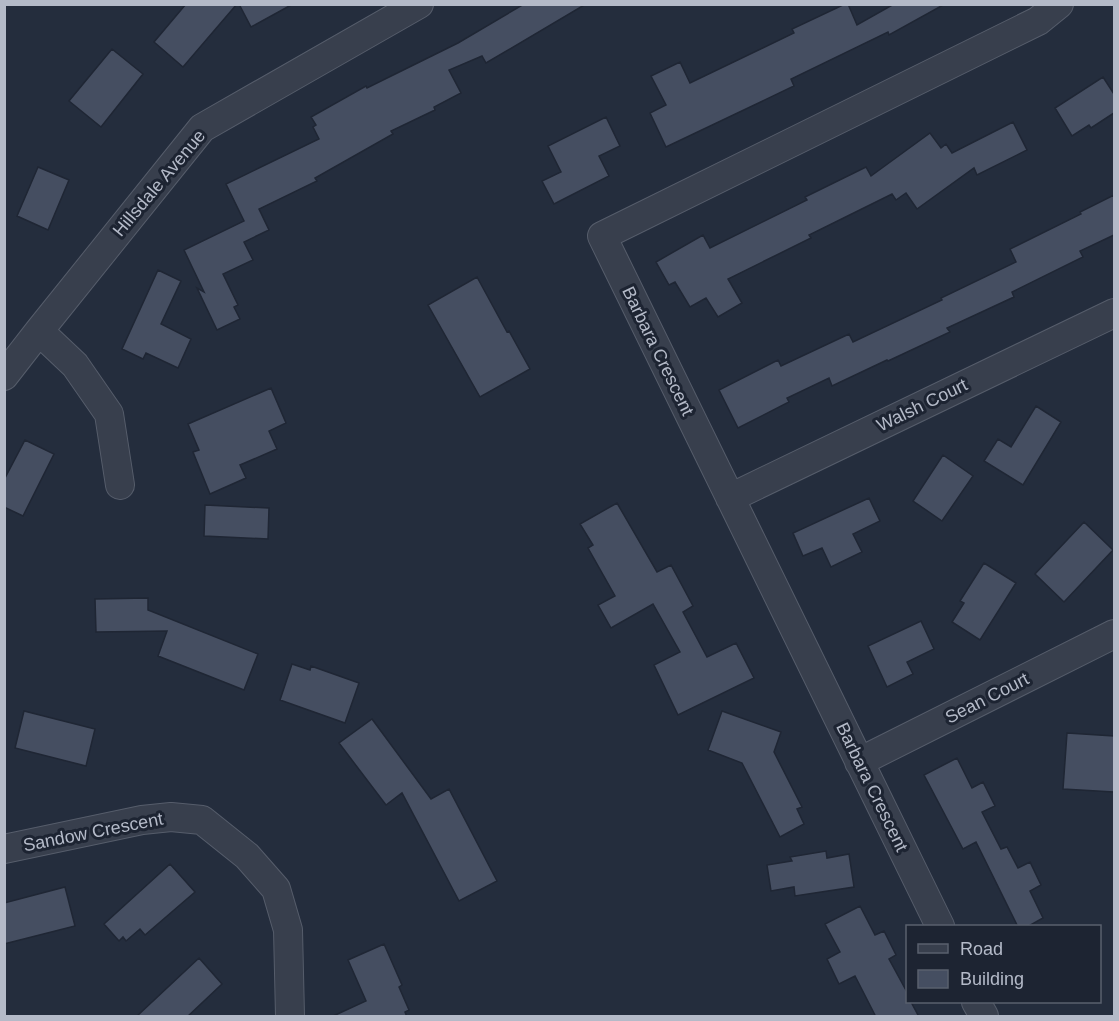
<svg xmlns="http://www.w3.org/2000/svg" width="1119" height="1021" font-family="Arial,sans-serif">
  <rect width="100%" height="100%" fill="#242d3d"/>
  <path fill="#454e61" stroke="#1f2634" stroke-width="1.5" d="M 186,4 L 237,4 L 183,67 L 154,42 Z
    M 239,4 L 293,4 L 251,27 Z
    M 524,4 L 586,4 L 486,63 L 482,56 L 449,70 L 461,93 L 434,107 L 435,110 L 391,131 L 393,134 L 315,178 L 317,181 L 259,209 L 269,230 L 244,242 L 253,260 L 223,274 L 238,305 L 234,307 L 240,319 L 217,330 L 197,288 L 204,292 L 184,250 L 244,221 L 226,184 L 319,139 L 313,127 L 316,125 L 311,117 L 366,86 L 367,88 L 458,43 Z
    M 845,4 L 848,4 L 857,25 L 894,4 L 945,4 L 889,35 L 888,32 L 791,79 L 794,86 L 666,147 L 650,113 L 666,105 L 651,76 L 680,62 L 690,83 L 794,33 L 792,29 Z
    M 112,49 L 143,74 L 101,127 L 69,101 Z
    M 1103,77 L 1114,94 L 1114,113 L 1091,128 L 1089,125 L 1072,136 L 1055,108 Z
    M 606,117 L 620,146 L 599,156 L 609,176 L 554,204 L 542,181 L 561,172 L 548,146 Z
    M 1013,122 L 1027,150 L 977,175 L 974,168 L 917,209 L 906,193 L 896,200 L 892,194 L 809,235 L 811,238 L 728,279 L 742,303 L 718,317 L 706,298 L 690,307 L 675,282 L 669,285 L 656,262 L 703,235 L 710,248 L 807,200 L 805,197 L 866,167 L 871,176 L 930,133 L 941,148 L 946,144 L 952,153 Z
    M 38,167 L 69,180 L 48,230 L 17,216 Z
    M 1114,195 L 1114,235 L 1080,251 L 1083,257 L 1012,292 L 1014,297 L 947,328 L 950,332 L 888,361 L 887,360 L 832,386 L 829,378 L 787,398 L 789,402 L 738,428 L 719,390 L 778,360 L 781,366 L 849,334 L 853,342 L 942,300 L 941,298 L 1016,262 L 1010,249 L 1081,214 L 1080,212 Z
    M 158,270 L 181,281 L 161,324 L 191,339 L 178,368 L 146,353 L 143,359 L 122,349 Z
    M 477,277 L 507,332 L 509,331 L 530,369 L 480,397 L 428,305 Z
    M 271,388 L 286,423 L 269,431 L 277,449 L 240,465 L 246,478 L 210,494 L 193,452 L 199,450 L 188,424 Z
    M 1036,406 L 1061,422 L 1023,485 L 984,461 L 998,439 L 1011,447 Z
    M 25,440 L 54,454 L 23,516 L 4,507 L 4,480 Z
    M 943,455 L 973,476 L 942,521 L 913,501 Z
    M 869,498 L 880,521 L 853,534 L 862,552 L 831,567 L 822,548 L 803,556 L 793,533 Z
    M 617,503 L 657,572 L 671,565 L 693,606 L 683,612 L 707,657 L 736,643 L 754,678 L 678,715 L 654,665 L 680,652 L 653,604 L 611,628 L 598,605 L 615,596 L 588,548 L 593,545 L 580,524 Z
    M 205,505 L 269,508 L 268,539 L 204,536 Z
    M 1084,522 L 1113,550 L 1064,602 L 1035,574 Z
    M 984,563 L 1016,583 L 980,640 L 952,622 L 964,603 L 960,601 Z
    M 148,598 L 148,610 L 258,654 L 244,690 L 158,656 L 167,631 L 96,632 L 95,599 Z
    M 921,621 L 934,649 L 907,662 L 913,674 L 887,687 L 868,646 Z
    M 292,664 L 310,670 L 311,666 L 359,683 L 345,723 L 280,700 Z
    M 24,711 L 95,729 L 86,766 L 15,748 Z
    M 722,711 L 781,732 L 774,752 L 802,807 L 797,809 L 804,824 L 780,837 L 742,763 L 708,750 Z
    M 372,719 L 431,799 L 449,789 L 497,881 L 459,901 L 402,793 L 386,805 L 339,743 Z
    M 1067,733 L 1114,736 L 1114,792 L 1063,789 Z
    M 957,758 L 972,788 L 983,782 L 995,806 L 982,812 L 1001,849 L 1007,847 L 1018,868 L 1030,862 L 1041,885 L 1030,891 L 1043,918 L 1027,927 L 1018,927 L 976,842 L 963,849 L 924,775 Z
    M 826,851 L 827,858 L 849,854 L 854,887 L 795,896 L 794,887 L 771,891 L 767,865 L 792,861 L 790,857 Z
    M 170,864 L 195,892 L 145,935 L 140,929 L 126,941 L 123,937 L 119,941 L 104,924 Z
    M 65,887 L 75,926 L 4,944 L 4,903 Z
    M 860,906 L 875,935 L 884,931 L 896,955 L 889,959 L 908,994 L 908,1002 L 911,1002 L 919,1017 L 876,1017 L 855,976 L 839,984 L 827,959 L 840,952 L 825,924 Z
    M 384,944 L 402,985 L 399,987 L 409,1010 L 405,1012 L 407,1017 L 331,1017 L 366,1001 L 348,960 Z
    M 199,958 L 222,984 L 187,1017 L 136,1017 Z"/>
  <g fill="none" stroke-linecap="round" stroke-linejoin="round">
    <defs>
      <path id="minor" d="M 39,331 L 75,365 L 109,414 L 120,485
        M 4,376 L 39,331 L 202,128 L 419,4
        M 730,498 L 1114,313
        M 859,762 L 1114,634
        M 4,849 L 142,820 L 171,817 L 202,820 L 247,856 L 276,889 L 288,930 L 290,1016
        M 940,926 L 602,236 L 1038,21 L 1059,4
        M 976,1002 L 984,1016"/>
    </defs>
    <use href="#minor" stroke="#565d6b" stroke-width="30"/>
    <use href="#minor" stroke="#383f4d" stroke-width="28"/>
  </g>
  <g text-anchor="middle" stroke-width="6" stroke-linejoin="round" paint-order="stroke">
    <g font-size="18" fill="#b4bac8" stroke="#1d2432">
      <text transform="translate(159 183) rotate(-50)" y="6">Hillsdale Avenue</text>
      <text transform="translate(658 351) rotate(64)" y="6">Barbara Crescent</text>
      <text transform="translate(922 405) rotate(-26)" y="6">Walsh Court</text>
      <text transform="translate(987 698) rotate(-27)" y="6">Sean Court</text>
      <text transform="translate(872 787) rotate(64)" y="6">Barbara Crescent</text>
      <text transform="translate(93 832) rotate(-11)" y="6">Sandow Crescent</text>
    </g>
  </g>
  <rect width="1119" height="1021" fill="none" stroke="#b4bac8" stroke-width="12"/>
  <rect x="906" y="925" width="195" height="78" fill="#1d2432" stroke="#59606e" stroke-width="1.5"/>
  <rect x="918" y="944" width="30" height="9" fill="#383f4d" stroke="#59606e" stroke-width="1.5"/>
  <text x="960" y="955" font-size="18" fill="#b4bac8">Road</text>
  <rect x="918" y="970" width="30" height="18" fill="#454e61" stroke="#59606e" stroke-width="1.5"/>
  <text x="960" y="985" font-size="18" fill="#b4bac8">Building</text>
</svg>
